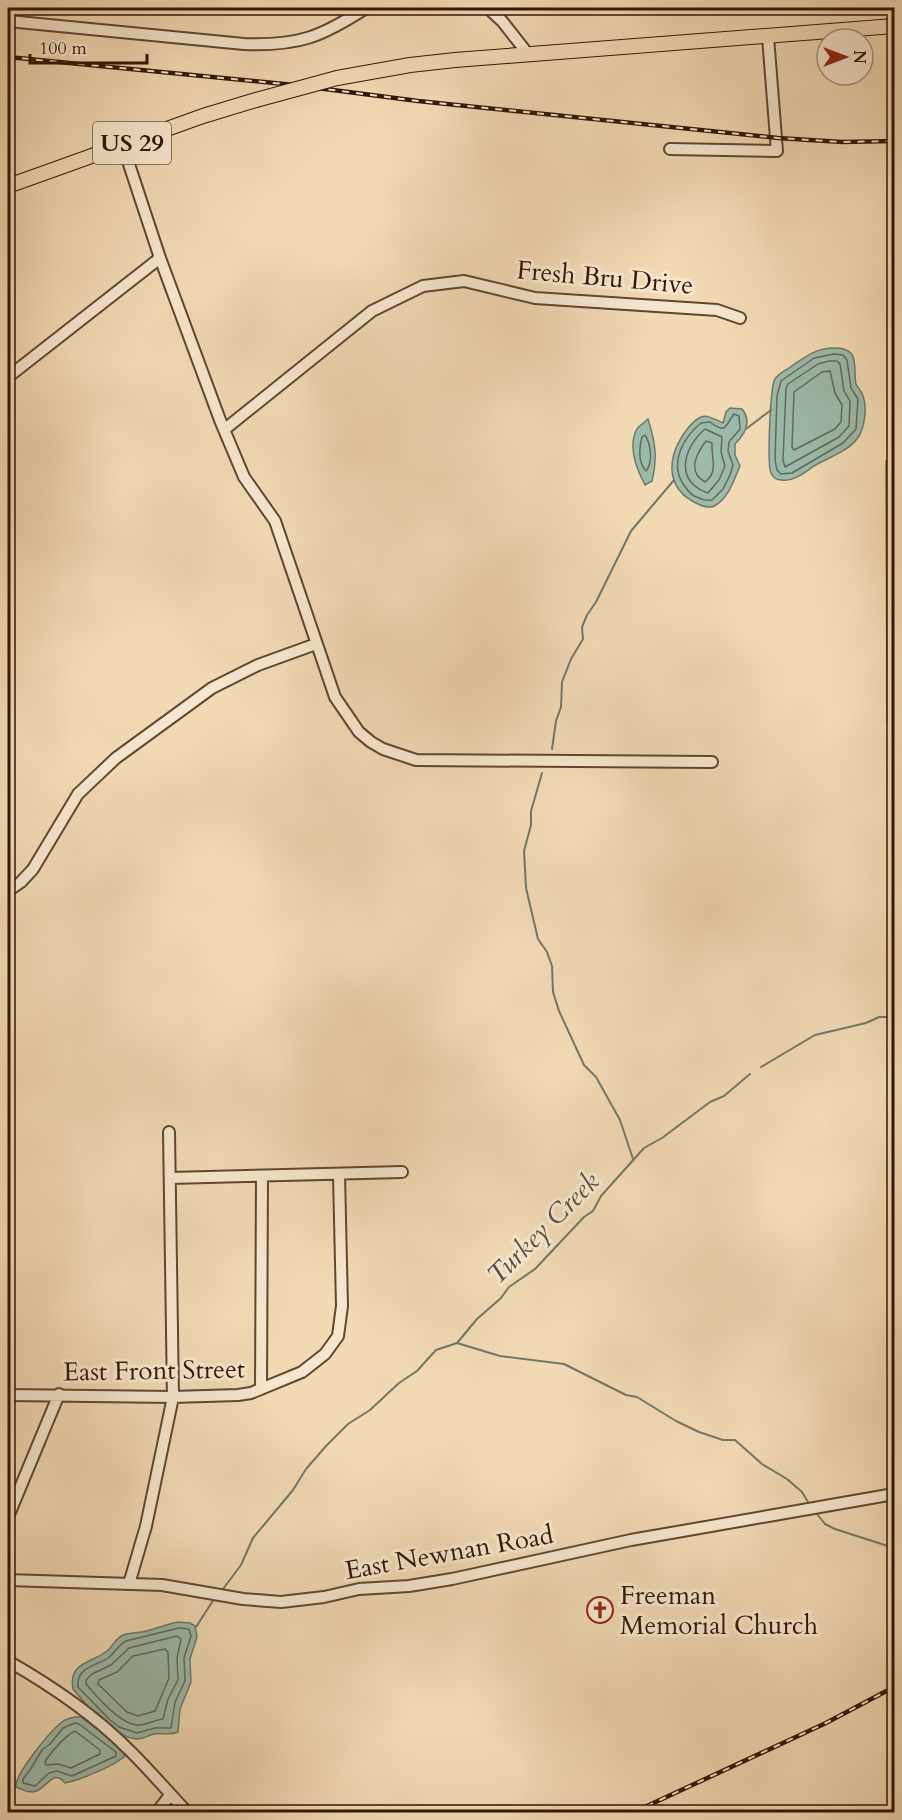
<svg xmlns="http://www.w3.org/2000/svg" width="902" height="1820" font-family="Cardo,serif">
  <rect width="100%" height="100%" fill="#f1d9b4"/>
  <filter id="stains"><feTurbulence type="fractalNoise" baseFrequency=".00333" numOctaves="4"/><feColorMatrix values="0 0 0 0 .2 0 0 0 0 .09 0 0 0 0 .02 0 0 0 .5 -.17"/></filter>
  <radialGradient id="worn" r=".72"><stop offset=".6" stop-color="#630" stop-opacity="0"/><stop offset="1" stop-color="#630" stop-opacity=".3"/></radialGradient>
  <path fill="#bbbf8c" stroke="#766a48" stroke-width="1.5" d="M 886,461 L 894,462 L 894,722 L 887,722 Z"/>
  <path fill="#9bbaaa" stroke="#707868" stroke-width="1.5" d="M 834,348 C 839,348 847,349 851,353 C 857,360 854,376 856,384 C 858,389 862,391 863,396 C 867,406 865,426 859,436 C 850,451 829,457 814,466 C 805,472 794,482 782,480 C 777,480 773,478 771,473 C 767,464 770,387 775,379 C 779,373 784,371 789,368 C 804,358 815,348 834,348 Z
    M 730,408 L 742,409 C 752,421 745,434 735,444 L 735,455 L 740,466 C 734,479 730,496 716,505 C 710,509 704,507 698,504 C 663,488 667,455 688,428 C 702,411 707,415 723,423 L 726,412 Z
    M 648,419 C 655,441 658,458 652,481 L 645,485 C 637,470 627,447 637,429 C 639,426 645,422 648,419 Z
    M 178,1622 L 190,1623 L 195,1626 L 197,1637 L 190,1659 L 191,1682 L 180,1709 L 178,1732 C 169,1736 163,1732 154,1734 C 148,1735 143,1740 136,1739 C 111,1736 88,1707 73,1689 C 68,1662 92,1663 107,1651 C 113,1646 115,1639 123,1635 C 129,1633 136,1633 142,1632 C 154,1630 166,1624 178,1622 Z
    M 75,1717 L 81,1717 C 92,1726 121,1744 125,1756 C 114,1766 80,1780 65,1783 C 53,1768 47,1788 36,1791 C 29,1794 22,1789 16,1787 C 14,1775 51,1730 62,1722 C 66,1719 70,1718 75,1717 Z"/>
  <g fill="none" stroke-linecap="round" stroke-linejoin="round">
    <path stroke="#666858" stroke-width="1.5" d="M 834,354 L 843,355 L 847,360 L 851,388 L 858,399 L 856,429 L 843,443 L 792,473 L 781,474 L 777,470 L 775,460 L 777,396 L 781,381 L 814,358 Z
      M 829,361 L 837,361 L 840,364 L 844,391 L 850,401 L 849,426 L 839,437 L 785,467 L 783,460 L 786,388 L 788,384 L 818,364 Z
      M 830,371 L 835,393 L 842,405 L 841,422 L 835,429 L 794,450 L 792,447 L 794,392 L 822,372 Z
      M 734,414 L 739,416 L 740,429 L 729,442 L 728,451 L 733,465 L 730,475 L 723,489 L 712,500 C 705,501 701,499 694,496 C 689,493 685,487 682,482 C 670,461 684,437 701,423 L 710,422 C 727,435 725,425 734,414 Z
      M 705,429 L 722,437 L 721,452 L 725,466 L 719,480 L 708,493 C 674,481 683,448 705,429 Z
      M 645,435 C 651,444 653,463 646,471 C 638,463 639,448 642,437 Z
      M 706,441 L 712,443 C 711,459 719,471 705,482 C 687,472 696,454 706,441 Z
      M 179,1628 L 189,1629 L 191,1636 L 184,1658 L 185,1681 L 175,1702 L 171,1728 L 155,1728 L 137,1733 L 119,1727 L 110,1720 L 78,1687 C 76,1667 96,1666 108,1658 C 115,1653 118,1645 126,1641 Z
      M 177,1636 L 181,1639 L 177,1658 L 178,1680 L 168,1699 L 163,1719 C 155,1720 148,1724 140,1725 C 123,1727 96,1696 86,1684 L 86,1680 L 92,1674 L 111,1665 L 129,1648 Z
      M 165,1649 L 168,1652 L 169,1678 L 155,1711 L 138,1716 L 127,1712 L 98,1684 L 99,1680 L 117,1672 L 133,1656 Z
      M 75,1723 L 79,1724 L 116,1752 L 116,1756 L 72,1776 L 57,1771 L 49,1773 L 35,1786 L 23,1783 L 23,1779 L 30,1770 L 42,1750 L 50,1744 L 63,1728 Z
      M 75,1731 L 100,1750 L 100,1754 L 71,1768 L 58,1764 L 46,1765 L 45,1762 C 49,1754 67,1734 75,1731 Z"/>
    <path stroke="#707868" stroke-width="2" d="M 746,429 L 771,410
      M 552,749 L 556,721 L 561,707 L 562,682 L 571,659 L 583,639 L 582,627 L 587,615 L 596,602 L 631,531 L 674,480
      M 542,773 L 531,811 L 531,825 L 524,851 L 526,888 L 538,939 L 547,952 L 552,966 L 553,992 L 559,1011 L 584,1065 L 596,1077 L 620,1120 L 633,1159
      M 761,1067 L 815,1035 L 866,1023 L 879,1017 L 894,1017
      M 457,1343 L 500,1356 L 564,1364 L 626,1395 L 637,1397 L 676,1421 L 699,1432 L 723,1440 L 735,1440 L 762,1464 L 787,1479 L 802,1492 L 808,1502
      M 817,1514 L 825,1524 L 835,1529 L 894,1548
      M 223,1589 L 241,1565 L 253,1538 L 293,1490 L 306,1469 L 326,1446 L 348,1424 L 370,1410 L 399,1383 L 417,1371 L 436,1350 L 457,1343 L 477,1319 L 501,1298 L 509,1287 L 535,1269 L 584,1217 L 593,1211 L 601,1196 L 644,1148 L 662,1138 L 710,1102 L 724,1096 L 750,1074
      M 196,1627 L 214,1599
      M 8,1783 L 15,1781"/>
    <defs>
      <path id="minor" d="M 488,8 L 502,21 L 528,54
        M 8,21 L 244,44 C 299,46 321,37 366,8
        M 123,146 L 160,258 L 220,420 L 244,477 L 275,521 L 335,697 L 359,732 L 371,742 L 383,749 L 416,760 L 712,762
        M 670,149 L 777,151 L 768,37
        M 8,377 L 160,258
        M 225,429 L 372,311 L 423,286 L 464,281 L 535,298 L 717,310 L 740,318
        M 8,891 L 21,882 L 33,869 L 78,794 L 116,758 L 212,688 L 258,665 L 316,644
        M 170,1178 L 402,1172
        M 261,1389 L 262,1177
        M 8,1395 L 173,1397 L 238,1395 L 251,1393 L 302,1372 L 325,1354 L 338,1336 L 342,1306 L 339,1175
        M 8,1517 L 59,1394
        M 8,1580 L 162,1585 L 243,1599 L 281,1602 L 324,1597 L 359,1589 L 409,1586 L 452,1579 L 631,1540 L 894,1494
        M 129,1584 L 146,1526 L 173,1397 L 169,1132
        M 8,1661 C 50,1685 92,1713 127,1748 C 148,1768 167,1791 187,1812
        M 157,1812 L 170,1795"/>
      <path id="major" d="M 337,78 L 410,65 L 455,60 L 894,26
        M 8,186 L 203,116 L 256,100"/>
    </defs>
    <use href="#minor" stroke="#604631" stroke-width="14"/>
    <use href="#major" stroke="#301505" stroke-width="16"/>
    <use href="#minor" stroke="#f6e6ce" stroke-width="10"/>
    <use href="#major" stroke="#f1d9b4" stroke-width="14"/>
    <defs>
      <path id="rail" d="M 8,57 L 294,85 L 418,101 L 778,138 L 842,142 L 894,141
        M 634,1812 L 826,1723 L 894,1687"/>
    </defs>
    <use href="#rail" stroke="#301505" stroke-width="4.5"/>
    <use href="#rail" stroke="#f6e6ce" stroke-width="2" stroke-dasharray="7" stroke-linecap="butt"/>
    <defs>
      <path id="major-bridge" d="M 256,100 L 337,78"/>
    </defs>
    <use href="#major-bridge" stroke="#301505" stroke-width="16" stroke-linecap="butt"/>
    <use href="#major-bridge" stroke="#f1d9b4" stroke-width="14"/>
  </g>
  <defs>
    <symbol id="church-ring" viewBox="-11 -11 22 22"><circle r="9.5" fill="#f6e6ce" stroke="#8f2418" stroke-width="1.5"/><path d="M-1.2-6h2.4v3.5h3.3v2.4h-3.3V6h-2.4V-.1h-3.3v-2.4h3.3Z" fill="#8f2418"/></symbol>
  </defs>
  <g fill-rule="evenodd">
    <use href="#church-ring" x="585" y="1595" width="30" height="30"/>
  </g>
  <g text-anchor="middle" stroke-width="6" stroke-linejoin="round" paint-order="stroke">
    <rect fill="#f6e6ce" stroke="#6b5441" stroke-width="1.5" x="93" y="122" width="78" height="42" rx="4.5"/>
    <g font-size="24" font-weight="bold" fill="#301505">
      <text x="132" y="151">US 29</text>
    </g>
    <g font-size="26" fill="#301505" stroke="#f6e6ce">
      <text transform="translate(605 277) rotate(5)" y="9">Fresh Bru Drive</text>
      <text transform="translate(154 1370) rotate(-1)" y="9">East Front Street</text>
      <text transform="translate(449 1552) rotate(-10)" y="9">East Newnan Road</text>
    </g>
    <g font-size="26" fill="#301505" stroke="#f6e6ce" text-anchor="start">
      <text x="620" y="1604">Freeman<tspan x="620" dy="30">Memorial Church</tspan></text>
    </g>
    <g font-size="27" font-style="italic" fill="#554f3f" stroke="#f6e6ce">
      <text transform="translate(543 1228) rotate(-45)" y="9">Turkey Creek</text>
    </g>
  </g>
  <rect width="902" height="1820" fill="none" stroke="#f1d9b4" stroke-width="30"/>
  <rect x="9" y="9" width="884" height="1802" fill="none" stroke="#301505" stroke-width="3"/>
  <rect x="15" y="15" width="872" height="1790" fill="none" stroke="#301505" stroke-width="1.5"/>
  <g transform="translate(845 57) rotate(90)"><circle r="28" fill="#f6e6ce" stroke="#a7927e" stroke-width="1.5"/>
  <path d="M0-4.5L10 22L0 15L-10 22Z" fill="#8f2418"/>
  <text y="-9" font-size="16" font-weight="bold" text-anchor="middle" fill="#301505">N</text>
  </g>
  <path d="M30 54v9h117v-9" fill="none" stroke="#301505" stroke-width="3"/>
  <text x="39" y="54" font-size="18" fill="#301505" stroke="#f6e6ce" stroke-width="4.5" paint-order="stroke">100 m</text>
  <rect width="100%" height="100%" filter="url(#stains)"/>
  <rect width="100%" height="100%" fill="url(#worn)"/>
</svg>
